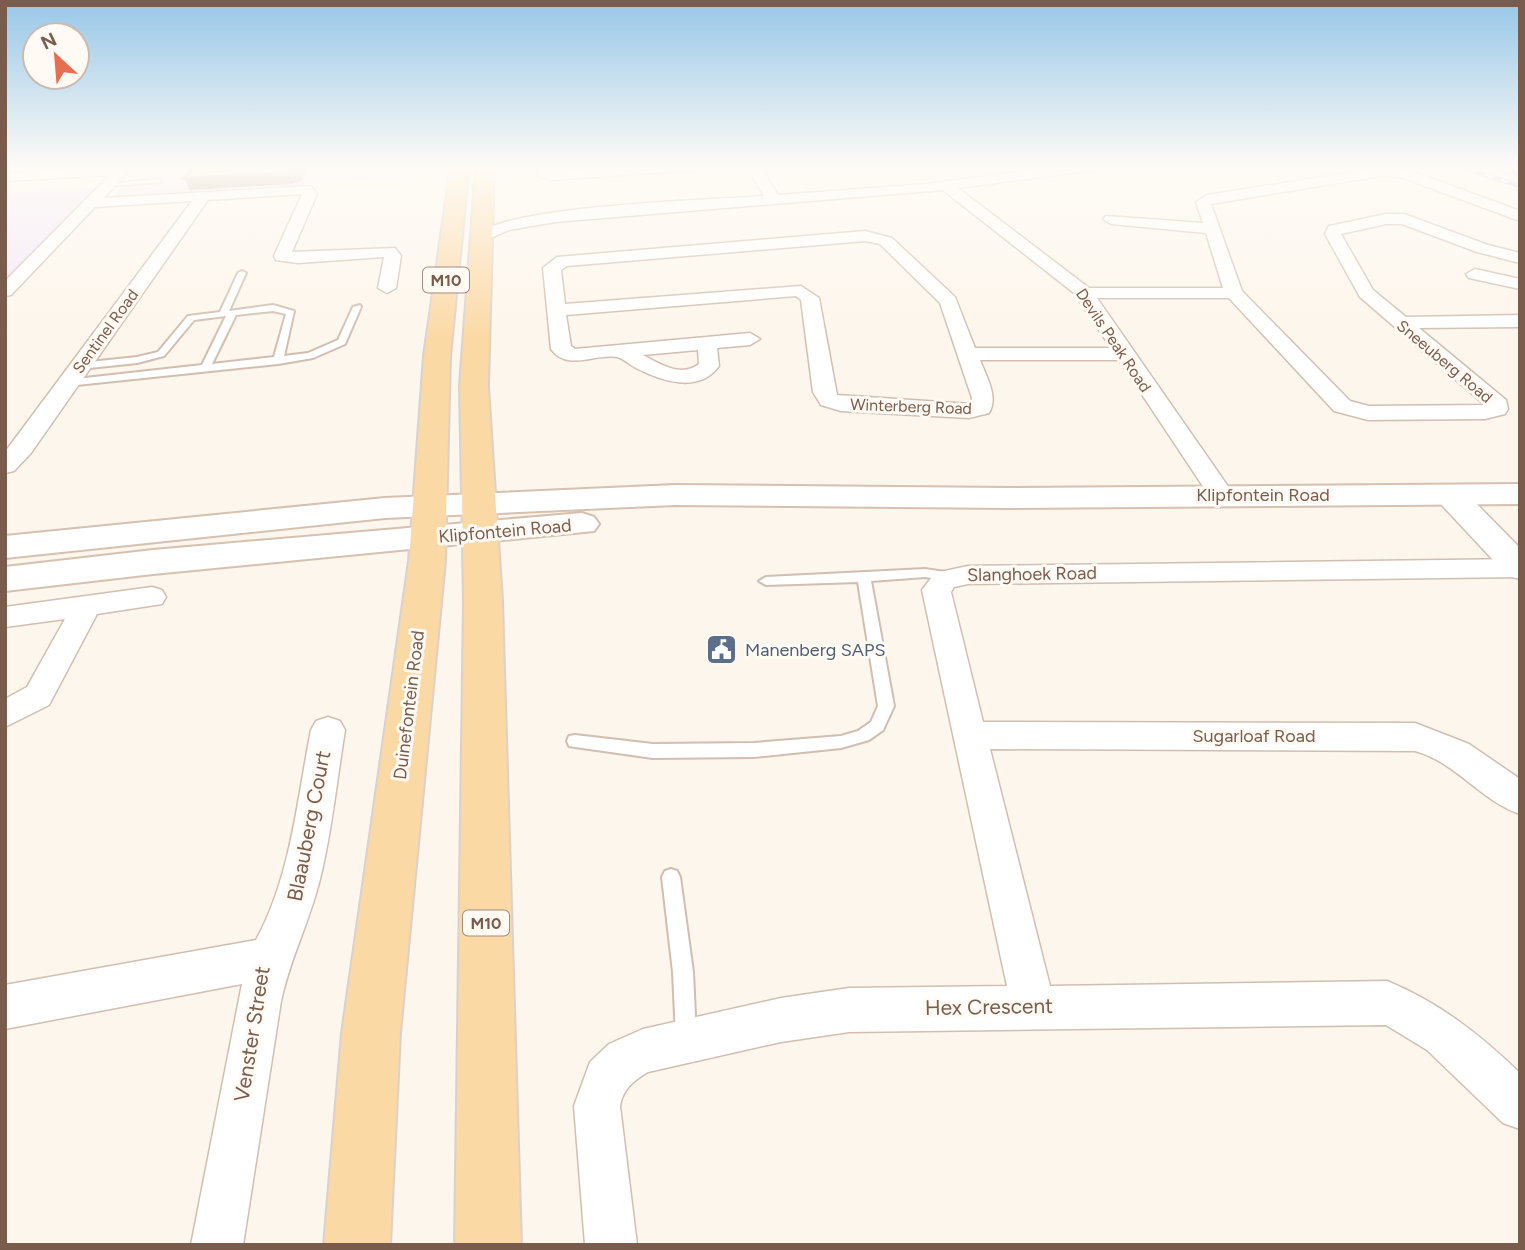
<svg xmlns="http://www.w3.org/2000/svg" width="1525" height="1250" font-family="Figtree,sans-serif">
  <rect width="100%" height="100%" fill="#fdf6ec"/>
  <path fill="#f3e8fa" d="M 143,165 L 426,165 L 424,176 L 122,197 L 115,194 Z
    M 98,188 L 5,280 L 5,193 Z"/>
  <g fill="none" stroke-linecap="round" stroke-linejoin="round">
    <defs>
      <path id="service" d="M 159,179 L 161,182 L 111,186 L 108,184 Z
        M 242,271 L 246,273 L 229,311 L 273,305 L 294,311 L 284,356 L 308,353 L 338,340 L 353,307 L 360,305 L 361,307 L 345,344 L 313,358 L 278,364 L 67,386 L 62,383 L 67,380 L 202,365 L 226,316 L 194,320 L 164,356 L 137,363 L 80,369 L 75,366 L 80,363 L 137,357 L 158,352 L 188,316 L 220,312 L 238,273 ZM 273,311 L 286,314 L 274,357 L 212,364 L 236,315 Z
        M 925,569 L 952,573 L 959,577 L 952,581 L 925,577 L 871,581 L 894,706 L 883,730 L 869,740 L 841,748 L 754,757 L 653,758 L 575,747 L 569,746 L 567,741 L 569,736 L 575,735 L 653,744 L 754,743 L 841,736 L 858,731 L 871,722 L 878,706 L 858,582 L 766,585 L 759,581 L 766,577 Z
        M 671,869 L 677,871 L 680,877 L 693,972 L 696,1037 L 693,1044 L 686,1047 L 679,1044 L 676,1037 L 673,972 L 662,877 L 665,871 Z"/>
      <path id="minor" d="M 535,165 L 549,165 L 553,172 L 651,165 L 716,165 L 709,169 L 552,180 L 539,176 Z
        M 745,165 L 759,165 L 778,195 L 927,184 L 1071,165 L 1109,165 L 1102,169 L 958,188 L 1089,288 L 1223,288 L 1206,233 L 1111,224 L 1103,219 L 1106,216 L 1203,223 L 1196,202 L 1207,195 L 1386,167 L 1411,171 L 1520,211 L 1520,221 L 1403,178 L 1386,175 L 1211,204 L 1242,291 L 1350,401 L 1369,406 L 1485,405 L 1360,297 L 1325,234 L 1329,226 L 1386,214 L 1404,214 L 1488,245 L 1520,253 L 1520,263 L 1477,252 L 1402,224 L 1386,224 L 1341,234 L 1373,290 L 1406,317 L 1520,315 L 1520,327 L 1419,328 L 1506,400 L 1508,409 L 1505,414 L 1485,419 L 1368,420 L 1334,411 L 1229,298 L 1097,298 L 1234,495 L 1230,500 L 1212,500 L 1119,360 L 980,360 C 986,376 999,397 989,413 L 969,418 L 841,411 L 821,405 L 813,392 L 801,300 L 796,296 L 566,315 L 571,346 L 575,349 L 750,333 L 760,339 L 750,345 L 717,348 L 719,366 C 699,394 661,381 636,368 C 630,365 623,358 617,357 C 595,353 568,372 551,349 L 543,268 L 557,257 L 865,231 L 892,238 L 955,297 L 975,348 L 1111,348 L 1074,293 L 943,190 L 555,222 L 509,230 L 482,242 L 474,237 C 502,205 713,200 764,196 ZM 865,241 L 880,244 L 940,303 L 972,398 L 971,404 L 837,395 L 819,298 L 801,286 L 565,304 L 561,270 L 567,266 ZM 698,350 L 699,364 C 681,378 660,364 643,355 Z
        M 110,167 L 127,173 L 104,198 L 311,186 L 317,194 L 292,252 L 395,248 L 401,256 L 396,288 L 387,293 L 378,288 L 384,257 L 298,263 L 276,260 L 274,256 L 302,194 L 208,200 L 31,453 L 14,471 L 5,473 L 5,452 L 192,201 L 95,207 L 11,295 L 5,296 L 5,281 L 110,175 L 5,181 L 5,173 Z
        M 1475,269 L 1520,279 L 1520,289 L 1469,278 L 1466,274 Z
        M 1520,559 L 1520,577 L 968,584 L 954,587 L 951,592 L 983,722 L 1415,723 L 1469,744 L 1520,779 L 1520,814 C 1481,801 1456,762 1415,751 L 990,749 L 1050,986 L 1387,981 C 1440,1003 1479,1034 1520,1073 L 1520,1129 L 1503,1123 L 1427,1050 L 1386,1025 L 849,1032 L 781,1042 L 648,1072 C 633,1081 623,1089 620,1106 L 637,1245 L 585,1245 L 574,1106 L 590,1062 L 609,1044 L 643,1029 L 781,998 L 849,988 L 1007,986 L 922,590 L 935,573 L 968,566 Z
        M 152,587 L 162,590 L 166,597 L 162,604 L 97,614 L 49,705 L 5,727 L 5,699 L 27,687 L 65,619 L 5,627 L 5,607 Z
        M 328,717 L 340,721 L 345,730 C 337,779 332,831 320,879 C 310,921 290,958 281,1001 L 243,1245 L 191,1245 L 242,984 L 5,1029 L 5,985 L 256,940 C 291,876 297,800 311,730 L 316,721 Z"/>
      <path id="tertiary" d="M 1450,486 L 1461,488 L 1520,548 L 1520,579 L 1508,576 L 1439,502 L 1434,495 L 1439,488 Z"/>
      <path id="secondary" d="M 1520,484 L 1520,504 L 1007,508 L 675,505 L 385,518 L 5,558 L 5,536 L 385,498 L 675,485 L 1007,488 Z
        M 582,513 L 594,517 L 599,524 L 594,531 L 153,574 L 5,591 L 5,567 L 153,550 Z"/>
      <path id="primary" d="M 451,165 L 469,165 L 450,356 L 445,561 L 400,1033 L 390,1245 L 324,1245 L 342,1033 L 409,561 L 424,356 Z
        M 476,165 L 494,165 L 488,386 L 502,601 L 521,1245 L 455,1245 L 464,601 L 460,386 Z"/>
    </defs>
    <use href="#service" stroke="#d1beb0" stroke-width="4"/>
    <use href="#minor" stroke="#d1beb0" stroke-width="3"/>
    <use href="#tertiary" stroke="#d1beb0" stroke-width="3"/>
    <use href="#secondary" stroke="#d6c0b0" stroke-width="4"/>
    <use href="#primary" stroke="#dad1cd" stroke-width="4"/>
    <use href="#service" fill="#fff" fill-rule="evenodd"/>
    <use href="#minor" fill="#fff" fill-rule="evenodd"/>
    <use href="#tertiary" fill="#fff" fill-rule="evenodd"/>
    <use href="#secondary" fill="#fff" fill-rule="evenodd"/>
    <use href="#primary" fill="#fbd9a5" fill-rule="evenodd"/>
    <defs>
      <path id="rail" d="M 1455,165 L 1520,186
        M 1489,165 L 1520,175"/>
    </defs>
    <use href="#rail" stroke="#b9a8c9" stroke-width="4.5"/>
    <use href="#rail" stroke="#fffaf3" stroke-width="2.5" stroke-dasharray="8" stroke-linecap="butt"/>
  </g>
  <path fill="#aa9588" d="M 299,165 L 309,165 L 301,181 L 292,184 L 190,190 L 184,178 Z"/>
  <path fill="#f3d5c3" stroke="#aa9588" stroke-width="2" d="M 191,165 L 299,165 L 297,169 L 288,172 L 184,178 L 192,170 L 189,168 Z"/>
  <linearGradient id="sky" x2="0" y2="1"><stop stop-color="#97c7e8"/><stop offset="0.49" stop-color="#fefbf6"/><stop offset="1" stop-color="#fefbf6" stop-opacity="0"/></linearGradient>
  <rect width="1525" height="340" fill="url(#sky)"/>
  <defs>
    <symbol id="civic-square" viewBox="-11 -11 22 22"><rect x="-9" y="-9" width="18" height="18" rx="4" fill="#5c6f8a" stroke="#fffaf3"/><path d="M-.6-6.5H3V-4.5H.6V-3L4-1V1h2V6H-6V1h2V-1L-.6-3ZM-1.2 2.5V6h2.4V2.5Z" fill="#fff"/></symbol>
  </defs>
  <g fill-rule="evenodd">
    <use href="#civic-square" x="704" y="632" width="35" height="35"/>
  </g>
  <g text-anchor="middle" stroke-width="6" stroke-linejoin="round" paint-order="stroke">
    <g fill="#fffaf3" stroke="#a28b7f" stroke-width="2">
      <rect x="423" y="267.5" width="46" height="25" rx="5"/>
      <rect x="463" y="910.5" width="46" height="25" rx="5"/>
    </g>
    <g font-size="16" font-weight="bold" fill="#7a5c4d">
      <text x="446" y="286">M10</text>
      <text x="486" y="929">M10</text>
    </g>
    <g font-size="16" fill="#7a5c4d" stroke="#fffaf3">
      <text transform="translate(105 331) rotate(-54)" y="6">Sentinel Road</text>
      <text transform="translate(1114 340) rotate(56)" y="6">Devils Peak Road</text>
      <text transform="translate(1445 361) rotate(40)" y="6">Sneeuberg Road</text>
      <text transform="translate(911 406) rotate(2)" y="6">Winterberg Road</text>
    </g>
    <g font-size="18" fill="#7a5c4d" stroke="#fffaf3">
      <text x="1263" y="501">Klipfontein Road</text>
      <text transform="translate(505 531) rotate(-5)" y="6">Klipfontein Road</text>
      <text transform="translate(1032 574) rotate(-1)" y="6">Slanghoek Road</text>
      <text transform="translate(409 705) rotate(-83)" y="6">Duinefontein Road</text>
      <text x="1254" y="742">Sugarloaf Road</text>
    </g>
    <g font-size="18" fill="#4e5e75" stroke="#fffaf3" text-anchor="start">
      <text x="745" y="656">Manenberg SAPS</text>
    </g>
    <g font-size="21" fill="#7a5c4d" stroke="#fffaf3">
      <text transform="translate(309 826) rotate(-79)" y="7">Blaauberg Court</text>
      <text transform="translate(989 1007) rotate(-1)" y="7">Hex Crescent</text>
      <text transform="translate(252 1034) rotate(-81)" y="7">Venster Street</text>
    </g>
  </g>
  <rect width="1525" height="1250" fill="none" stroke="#7a5c4d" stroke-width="14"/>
  <g transform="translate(56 56) rotate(334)"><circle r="33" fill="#fffaf3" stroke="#cabbb1" stroke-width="2"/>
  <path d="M0-5L12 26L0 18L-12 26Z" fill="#e76f51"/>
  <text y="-10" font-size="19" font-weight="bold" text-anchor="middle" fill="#7a5c4d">N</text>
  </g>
</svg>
